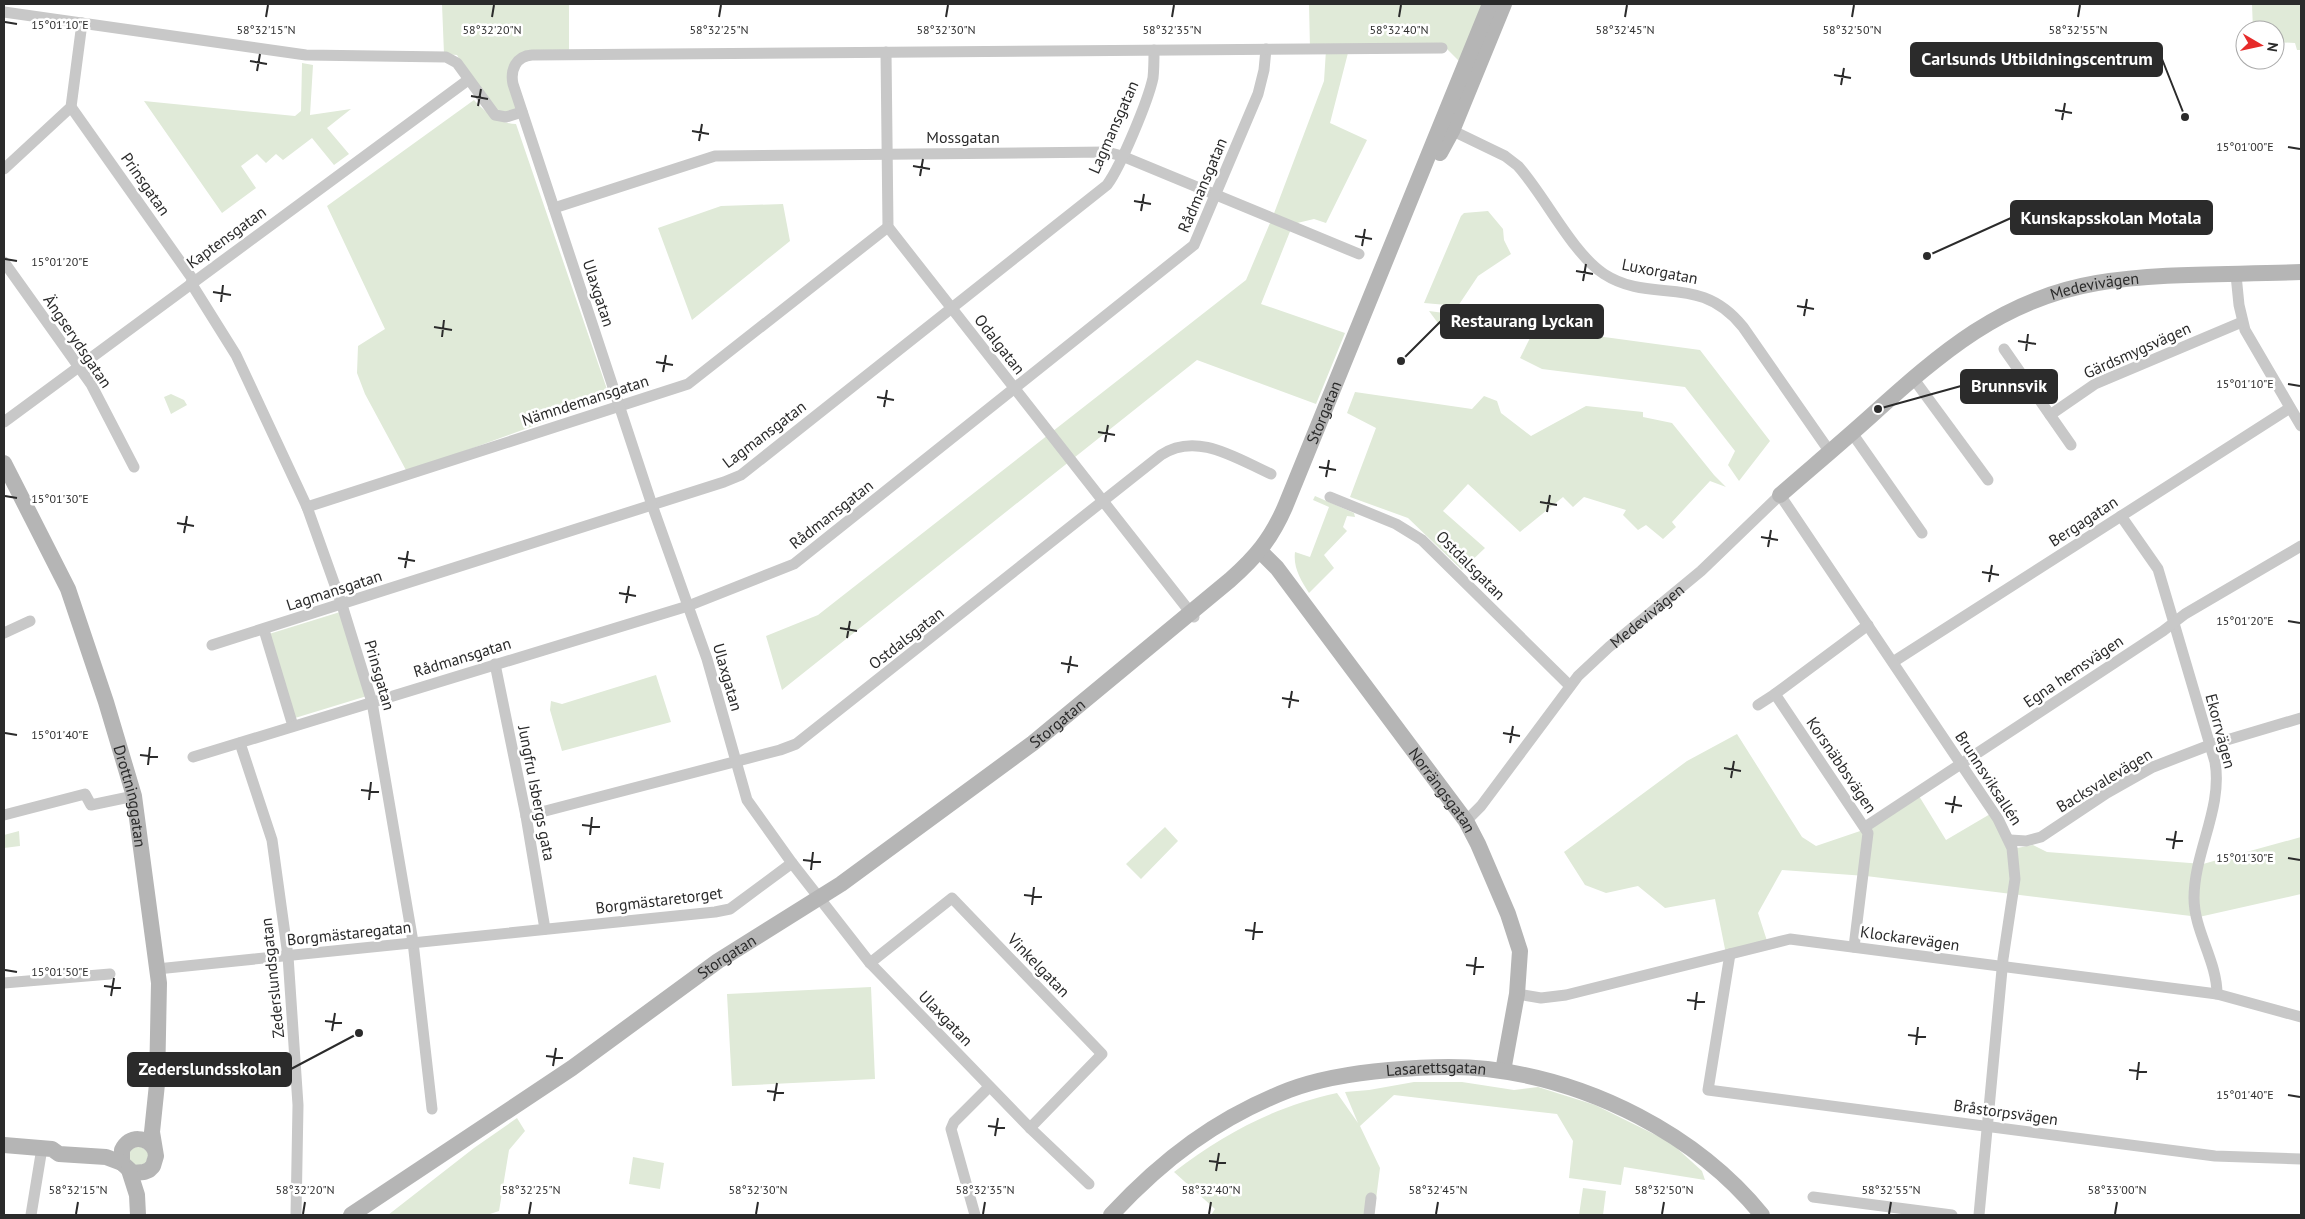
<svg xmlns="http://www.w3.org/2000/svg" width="2305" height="1219" font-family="'PT Sans',sans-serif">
  <rect width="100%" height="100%" fill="#fff"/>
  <path fill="#e0ead8" d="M 442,4 L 569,4 L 569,53 L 528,53 L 512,68 L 526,115 C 519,114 509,116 502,113 C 480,103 468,74 457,55 L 444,54 Z
    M 1309,4 L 1486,4 L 1462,64 L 1442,44 L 1349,49 L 1330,123 L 1367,140 L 1326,223 L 1314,219 L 1293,224 L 1261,304 L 1345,333 L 1316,404 L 1197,360 L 782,690 L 766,636 L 818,615 L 1246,280 L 1273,216 L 1324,81 L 1326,50 L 1310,49 Z
    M 2252,4 L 2301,4 L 2300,50 L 2297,50 L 2295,43 L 2275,42 L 2275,30 L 2253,30 Z
    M 302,63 L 313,65 L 310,115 L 351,109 L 327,128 L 349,154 L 334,165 L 312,138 L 283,160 L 276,154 L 266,163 L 257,154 L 241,166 L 256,188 L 222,213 L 144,101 L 295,116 L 301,111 Z
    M 474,100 C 485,112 499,124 516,124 L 610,398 L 407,472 L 365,394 L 357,373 L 358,346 L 385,329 L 327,206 Z
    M 783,204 L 790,241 L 692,320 L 658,228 L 721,206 Z
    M 1488,211 L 1503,229 L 1504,240 L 1511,254 L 1478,276 L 1458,306 L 1424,303 L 1461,216 L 1464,213 Z
    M 1566,306 L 1582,334 L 1700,350 L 1770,441 L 1739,481 L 1728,465 L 1735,451 L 1685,387 L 1542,369 L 1520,358 L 1536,326 Z
    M 1429,311 L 1459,315 L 1449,338 Z
    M 1355,392 L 1472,409 L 1484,396 L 1497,401 L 1501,413 L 1531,436 L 1586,406 L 1643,412 L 1643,417 L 1672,423 L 1714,475 L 1726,487 L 1710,481 L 1672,522 L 1676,527 L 1663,539 L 1646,525 L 1638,530 L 1623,515 L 1626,510 L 1584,497 L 1573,507 L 1563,497 L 1520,532 L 1468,484 L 1443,511 L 1485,548 L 1462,570 L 1408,518 L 1350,497 L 1376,428 L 1347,413 Z
    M 171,394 L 184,400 L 187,405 L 171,414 L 164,397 Z
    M 1315,496 L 1354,513 L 1355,517 L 1347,516 L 1343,527 L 1347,531 L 1324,555 L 1334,568 L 1309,593 C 1301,580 1293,568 1295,552 L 1310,557 L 1329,507 L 1313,500 Z
    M 340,612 L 367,696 L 295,718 L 269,634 Z
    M 656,675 L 671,722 L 562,751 L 550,710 L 551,701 L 562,704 Z
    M 1737,734 L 1802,837 L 1816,846 L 1869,828 L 1919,796 L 1946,840 L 1997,810 L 2017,848 L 2033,845 L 2047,852 L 2203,864 L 2301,837 L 2301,894 L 2199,917 L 1866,876 L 1782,870 L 1758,913 L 1769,947 L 1727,959 L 1715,899 L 1665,908 L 1638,886 L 1606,893 L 1585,885 L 1564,852 L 1687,761 Z
    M 1165,827 L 1178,841 L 1141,879 L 1126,864 Z
    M 19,831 L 20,846 L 4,848 L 4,835 Z
    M 871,987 L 875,1079 L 732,1086 L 727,994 Z
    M 1414,1082 L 1462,1082 L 1514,1090 L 1538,1087 L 1595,1105 L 1670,1142 L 1702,1171 L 1705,1180 L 1624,1167 L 1621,1185 L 1569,1178 L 1573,1141 L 1557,1114 L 1394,1095 L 1360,1126 L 1380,1168 L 1374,1215 L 1211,1215 L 1215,1209 L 1174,1172 C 1225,1133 1274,1107 1337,1093 L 1358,1123 L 1345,1092 L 1369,1090 Z
    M 517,1118 L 525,1131 L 509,1150 L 499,1211 L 487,1215 L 388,1215 L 474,1148 Z
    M 139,1145 L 149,1153 L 146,1163 L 137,1166 L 129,1160 L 130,1150 Z
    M 633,1157 L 664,1163 L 660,1189 L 629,1184 Z
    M 1583,1188 L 1606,1191 L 1603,1215 L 1579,1215 Z"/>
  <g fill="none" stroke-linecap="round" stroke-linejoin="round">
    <g stroke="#c8c8c8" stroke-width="11">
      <path d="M 4,12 L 306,55 L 446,57 L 457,63 L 495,115 L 506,117 L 522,112"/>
      <path d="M 886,52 L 888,227 L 1194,617"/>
      <path d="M 71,107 L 194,281"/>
      <path d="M 1447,128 L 1505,156 L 1518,166 C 1545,196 1572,253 1604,274 C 1652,305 1699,272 1743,327 L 1830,452"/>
      <path d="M 4,169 L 71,107 L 82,23"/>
      <path d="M 554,208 L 715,156 L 1107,152 L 1122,156 L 1359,254"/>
      <path d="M 4,262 L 91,384 L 134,467"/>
      <path d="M 2236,275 L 2239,305 L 2245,330 L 2301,426"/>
      <path d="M 191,283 L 236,355 L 307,507 L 342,605 L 372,702 L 413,942 L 432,1109"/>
      <path d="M 2004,349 L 2071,445"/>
      <path d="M 1913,378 L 1988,480"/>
      <path d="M 2050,415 L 2095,384 L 2242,322"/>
      <path d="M 4,422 L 468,80"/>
      <path d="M 1852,433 L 1922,533"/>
      <path d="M 1330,497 L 1396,524 L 1422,540 L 1570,686"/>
      <path d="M 307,507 L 688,384 L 888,227"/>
      <path d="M 2121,516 L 2158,569 L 2215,762 C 2223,808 2194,852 2194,898 C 2194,931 2217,961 2217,994"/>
      <path d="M 264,630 L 293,726"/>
      <path d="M 4,633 L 30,621"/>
      <path d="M 212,645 L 724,482 L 741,475 L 1107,185 C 1121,166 1148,101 1153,78 C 1154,69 1154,59 1154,50"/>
      <path d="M 1893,662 L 2290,408"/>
      <path d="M 495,664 L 526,816 L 545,929"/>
      <path d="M 1758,705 L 1775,694"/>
      <path d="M 240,743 L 272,840 L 288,956 L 298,1105 L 296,1215"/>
      <path d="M 193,757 L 688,606 L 794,564 L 1194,245 L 1258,94 L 1264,70 L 1266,49"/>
      <path d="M 4,815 L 85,794 L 91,805 L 134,796"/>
      <path d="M 526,816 L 780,750 L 796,744 L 1161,455 C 1197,431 1237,459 1271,474"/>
      <path id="s1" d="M 1466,821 L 1481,806 L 1578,676 L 1609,647 L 1701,571 L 1780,495 L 1998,819 L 2012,848 L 2015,879 L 2003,959 L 1979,1215"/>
      <path d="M 1865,827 L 2163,631 L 2185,614 L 2301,546"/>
      <path d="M 2010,840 L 2026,841 L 2041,837 L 2107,793 L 2153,767 L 2210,745 L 2301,718"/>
      <path d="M 1854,947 L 1868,833 L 1775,694 L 1868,625"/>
      <path d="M 1730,954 L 1708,1090 L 2215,1156 L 2301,1159"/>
      <path d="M 870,963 L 952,898 L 1102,1054 L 1030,1128"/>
      <path d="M 157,969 L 715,912 L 730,909 L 792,863"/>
      <path d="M 4,983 L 110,974"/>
      <path d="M 1517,994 L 1541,998 L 1566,995 L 1790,939 L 2217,994 L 2301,1017"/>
      <path d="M 1089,1184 L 1030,1128 L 870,963 L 792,863 L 747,800 L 707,659 L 652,505 L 513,84 C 510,70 516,56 532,55 L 1442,48"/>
      <path d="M 1813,1197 L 1952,1215"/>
      <path d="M 31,1215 L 42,1148"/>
      <path d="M 975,1215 L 951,1129 L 954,1122 L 989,1087"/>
      <path d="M 1369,1215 L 1371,1198"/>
    </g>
    <g stroke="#b5b5b5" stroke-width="16">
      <path d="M 1440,153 L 1452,131 L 1504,4"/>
      <path id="s2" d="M 4,463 L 68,589 L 106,702 L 134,796 L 159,983 L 157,1084 L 152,1132 L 156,1156 L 153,1166 L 149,1170 L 144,1172 L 133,1173 L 122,1163 L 122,1150 C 130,1135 147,1136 155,1150"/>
      <path id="s3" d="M 1780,495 C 1811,468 1842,442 1872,415 C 1941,353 2002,299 2097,283 C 2161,272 2236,275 2301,272"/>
      <path id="s4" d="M 1260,551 L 1277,568 L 1466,821 L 1478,844 L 1508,914 L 1520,951 L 1517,994 L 1503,1071"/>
      <path d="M 4,1145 L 52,1149 L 59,1154 L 106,1157 L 122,1163"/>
      <path d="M 129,1170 L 137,1195 L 138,1215"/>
      <path id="s5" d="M 351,1215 L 572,1068 L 718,961 L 841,884 L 1033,743 L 1230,580 C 1256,557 1271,539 1285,507 L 1490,4"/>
      <path id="s6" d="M 1111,1215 C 1163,1159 1217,1118 1289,1090 C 1321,1078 1355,1073 1389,1070 C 1421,1067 1455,1065 1487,1069 C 1590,1081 1696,1134 1762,1215"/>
    </g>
  </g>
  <path fill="none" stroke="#2b2b2b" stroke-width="2" d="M 266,17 L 268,5M 492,17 L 494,5M 719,17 L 721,5M 946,17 L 948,5M 1172,17 L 1174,5M 1399,17 L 1401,5M 1625,17 L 1627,5M 1852,17 L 1854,5M 2078,17 L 2080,5M 5,22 L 17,24M 250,61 L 267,64M 257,71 L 260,54M 1834,75 L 1851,78M 1841,85 L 1844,68M 471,96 L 488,99M 478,106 L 481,89M 2055,110 L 2072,113M 2062,120 L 2065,103M 692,131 L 709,134M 699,141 L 702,124M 2288,147 L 2300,149M 913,166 L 930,169M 920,176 L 923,159M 1134,201 L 1151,204M 1141,211 L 1144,194M 1355,236 L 1372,239M 1362,246 L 1365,229M 5,259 L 17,261M 1576,271 L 1593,274M 1583,281 L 1586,264M 213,292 L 231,295M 221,302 L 223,285M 1797,306 L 1814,309M 1804,316 L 1807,299M 434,327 L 452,330M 442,337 L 444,320M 2018,341 L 2036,344M 2026,351 L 2028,334M 656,362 L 673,365M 663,372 L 666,355M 2288,384 L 2300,386M 877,397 L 894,400M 884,407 L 887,390M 1098,432 L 1115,435M 1105,442 L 1108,425M 1319,467 L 1336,470M 1326,477 L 1329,460M 5,496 L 17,498M 1540,502 L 1557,505M 1547,512 L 1550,495M 177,523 L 194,526M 184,533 L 187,516M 1761,537 L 1778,540M 1768,547 L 1771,530M 398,558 L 415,561M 405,568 L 408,551M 1982,572 L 1999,575M 1989,582 L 1992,565M 619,593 L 636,596M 626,603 L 629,586M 2288,621 L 2300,623M 840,628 L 857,631M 847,638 L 850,621M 1061,663 L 1078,666M 1068,673 L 1071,656M 1282,698 L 1299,701M 1289,708 L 1292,691M 5,733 L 17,735M 1503,733 L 1520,736M 1510,743 L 1513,726M 140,755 L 158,757M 148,765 L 150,747M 1724,768 L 1741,771M 1731,778 L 1734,761M 361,790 L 379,792M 369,800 L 371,782M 1945,803 L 1962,806M 1952,813 L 1955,796M 582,825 L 600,827M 590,835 L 592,817M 2166,839 L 2183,841M 2173,849 L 2176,831M 2288,858 L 2300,860M 803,860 L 821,862M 811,870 L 813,852M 1024,895 L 1042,897M 1032,905 L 1034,887M 1245,930 L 1263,932M 1253,940 L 1255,922M 1466,965 L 1484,967M 5,970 L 17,972M 1474,975 L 1476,957M 104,986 L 121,988M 111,996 L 114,978M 1687,1000 L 1705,1002M 1695,1010 L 1697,992M 325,1021 L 342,1023M 332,1031 L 335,1013M 1908,1035 L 1926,1037M 1916,1045 L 1918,1027M 546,1056 L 563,1058M 553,1066 L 556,1048M 2129,1070 L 2147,1072M 2137,1080 L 2139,1062M 767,1091 L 784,1093M 2288,1095 L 2300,1097M 774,1101 L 777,1083M 988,1126 L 1005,1128M 995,1136 L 998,1118M 1209,1161 L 1226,1163M 1216,1171 L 1219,1153M 76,1214 L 78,1202M 303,1214 L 305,1202M 529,1214 L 531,1202M 756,1214 L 758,1202M 983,1214 L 985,1202M 1209,1214 L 1211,1202M 1436,1214 L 1438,1202M 1662,1214 L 1664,1202M 1889,1214 L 1891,1202M 2115,1214 L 2117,1202"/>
  <g text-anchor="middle" stroke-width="5" stroke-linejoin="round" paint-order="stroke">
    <g font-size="16" fill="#2b2b2b" stroke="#fff">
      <text transform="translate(1113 127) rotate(-66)" y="6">Lagmansgatan</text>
      <text x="963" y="143">Mossgatan</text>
      <text transform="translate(146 184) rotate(55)" y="6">Prinsgatan</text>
      <text transform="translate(1202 185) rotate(-67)" y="6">Rådmansgatan</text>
      <text transform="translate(226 237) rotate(-36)" y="6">Kaptensgatan</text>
      <text transform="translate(1660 271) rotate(11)" y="6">Luxorgatan</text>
      <text dy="6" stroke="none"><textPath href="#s3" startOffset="384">Medevivägen</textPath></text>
      <text transform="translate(599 293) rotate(72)" y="6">Ulaxgatan</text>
      <text transform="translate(78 341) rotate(56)" y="6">Ängserydsgatan</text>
      <text transform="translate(1000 344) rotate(52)" y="6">Odalgatan</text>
      <text transform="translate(2137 350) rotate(-24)" y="6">Gärdsmygsvägen</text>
      <text transform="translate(585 400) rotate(-18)" y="6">Nämndemansgatan</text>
      <text dy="6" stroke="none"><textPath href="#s5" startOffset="1280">Storgatan</textPath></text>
      <text transform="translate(764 434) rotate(-37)" y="6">Lagmansgatan</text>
      <text transform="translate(831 514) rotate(-38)" y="6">Rådmansgatan</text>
      <text transform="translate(2083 521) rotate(-33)" y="6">Bergagatan</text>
      <text transform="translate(1471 565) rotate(45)" y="6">Ostdalsgatan</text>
      <text transform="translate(334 590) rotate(-18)" y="6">Lagmansgatan</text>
      <text dy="6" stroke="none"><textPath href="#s1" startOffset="275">Medevivägen</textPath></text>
      <text transform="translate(906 638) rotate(-38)" y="6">Ostdalsgatan</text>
      <text transform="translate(462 657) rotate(-17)" y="6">Rådmansgatan</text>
      <text transform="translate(2073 671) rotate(-34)" y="6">Egna hemsvägen</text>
      <text transform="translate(380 675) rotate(74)" y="6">Prinsgatan</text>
      <text transform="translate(728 677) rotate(74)" y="6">Ulaxgatan</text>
      <text dy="6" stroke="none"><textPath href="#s5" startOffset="861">Storgatan</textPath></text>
      <text transform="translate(2221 731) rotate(75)" y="6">Ekorrvägen</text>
      <text transform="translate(1842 765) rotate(56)" y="6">Korsnäbbsvägen</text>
      <text transform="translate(1989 778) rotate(57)" y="6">Brunnsviksallén</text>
      <text transform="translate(2104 780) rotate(-31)" y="6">Backsvalevägen</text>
      <text dy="6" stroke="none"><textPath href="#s4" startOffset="301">Norrängsgatan</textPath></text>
      <text transform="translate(537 793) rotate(79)" y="6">Jungfru Isbergs gata</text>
      <text dy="6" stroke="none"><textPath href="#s2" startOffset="358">Drottninggatan</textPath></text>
      <text transform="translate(659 900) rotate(-7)" y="6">Borgmästaretorget</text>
      <text transform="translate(349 933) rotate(-6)" y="6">Borgmästaregatan</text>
      <text transform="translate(1910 938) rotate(8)" y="6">Klockarevägen</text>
      <text dy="6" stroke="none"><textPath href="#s5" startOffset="456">Storgatan</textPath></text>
      <text transform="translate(1039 965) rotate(46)" y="6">Vinkelgatan</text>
      <text transform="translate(272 978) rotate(-96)" y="6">Zederslundsgatan</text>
      <text transform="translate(946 1018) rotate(46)" y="6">Ulaxgatan</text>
      <text dy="6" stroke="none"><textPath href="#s6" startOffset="369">Lasarettsgatan</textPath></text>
      <text transform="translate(2006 1112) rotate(8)" y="6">Bråstorpsvägen</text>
    </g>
  </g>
  <g font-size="12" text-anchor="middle" fill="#2b2b2b" stroke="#fff" stroke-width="5" stroke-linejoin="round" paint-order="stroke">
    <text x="60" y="29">15°01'10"E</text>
    <text x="266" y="34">58°32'15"N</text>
    <text x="492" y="34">58°32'20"N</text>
    <text x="719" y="34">58°32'25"N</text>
    <text x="946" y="34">58°32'30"N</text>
    <text x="1172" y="34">58°32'35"N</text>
    <text x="1399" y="34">58°32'40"N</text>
    <text x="1625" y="34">58°32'45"N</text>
    <text x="1852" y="34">58°32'50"N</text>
    <text x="2078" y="34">58°32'55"N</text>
    <text x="2245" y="151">15°01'00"E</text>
    <text x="60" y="266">15°01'20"E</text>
    <text x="2245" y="388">15°01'10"E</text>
    <text x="60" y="503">15°01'30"E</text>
    <text x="2245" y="625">15°01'20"E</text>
    <text x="60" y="739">15°01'40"E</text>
    <text x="2245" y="862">15°01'30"E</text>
    <text x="60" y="976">15°01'50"E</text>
    <text x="2245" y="1099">15°01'40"E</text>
    <text x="78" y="1194">58°32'15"N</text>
    <text x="305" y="1194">58°32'20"N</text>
    <text x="531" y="1194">58°32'25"N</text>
    <text x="758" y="1194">58°32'30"N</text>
    <text x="985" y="1194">58°32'35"N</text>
    <text x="1211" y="1194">58°32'40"N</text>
    <text x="1438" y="1194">58°32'45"N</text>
    <text x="1664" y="1194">58°32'50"N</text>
    <text x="1891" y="1194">58°32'55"N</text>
    <text x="2117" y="1194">58°33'00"N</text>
  </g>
  <path fill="none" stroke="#2b2b2b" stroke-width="2" d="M2185 117L2162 59M1927 256L2011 218M1401 361L1441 321M1878 409L1961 386M359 1033L291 1069"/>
  <g fill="#2b2b2b" stroke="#fff" stroke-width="2">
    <circle cx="2185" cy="117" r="5"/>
    <circle cx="1927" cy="256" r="5"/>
    <circle cx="1401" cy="361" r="5"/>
    <circle cx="1878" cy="409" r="5"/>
    <circle cx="359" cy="1033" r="5"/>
  </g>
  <g fill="#2b2b2b" stroke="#2b2b2b" stroke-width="2">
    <rect x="1911" y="43" width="251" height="33" rx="5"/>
    <rect x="2011" y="201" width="201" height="33" rx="5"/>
    <rect x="1441" y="305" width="162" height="33" rx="5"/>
    <rect x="1961" y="370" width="96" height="33" rx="5"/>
    <rect x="128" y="1053" width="163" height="33" rx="5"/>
  </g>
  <g font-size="18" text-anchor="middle" font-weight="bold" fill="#fff">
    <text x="2037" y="65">Carlsunds Utbildningscentrum</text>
    <text x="2111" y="224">Kunskapsskolan Motala</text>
    <text x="1522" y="327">Restaurang Lyckan</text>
    <text x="2009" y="392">Brunnsvik</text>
    <text x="210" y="1075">Zederslundsskolan</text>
  </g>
  <rect width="2305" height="1219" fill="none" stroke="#2b2b2b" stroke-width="10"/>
  <g transform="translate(2260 45) rotate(99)"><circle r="24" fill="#ffffff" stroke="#aaaaaa"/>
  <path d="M0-4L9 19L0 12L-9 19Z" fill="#e62b2a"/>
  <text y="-8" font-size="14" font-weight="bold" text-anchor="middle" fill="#2b2b2b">N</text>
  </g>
</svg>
